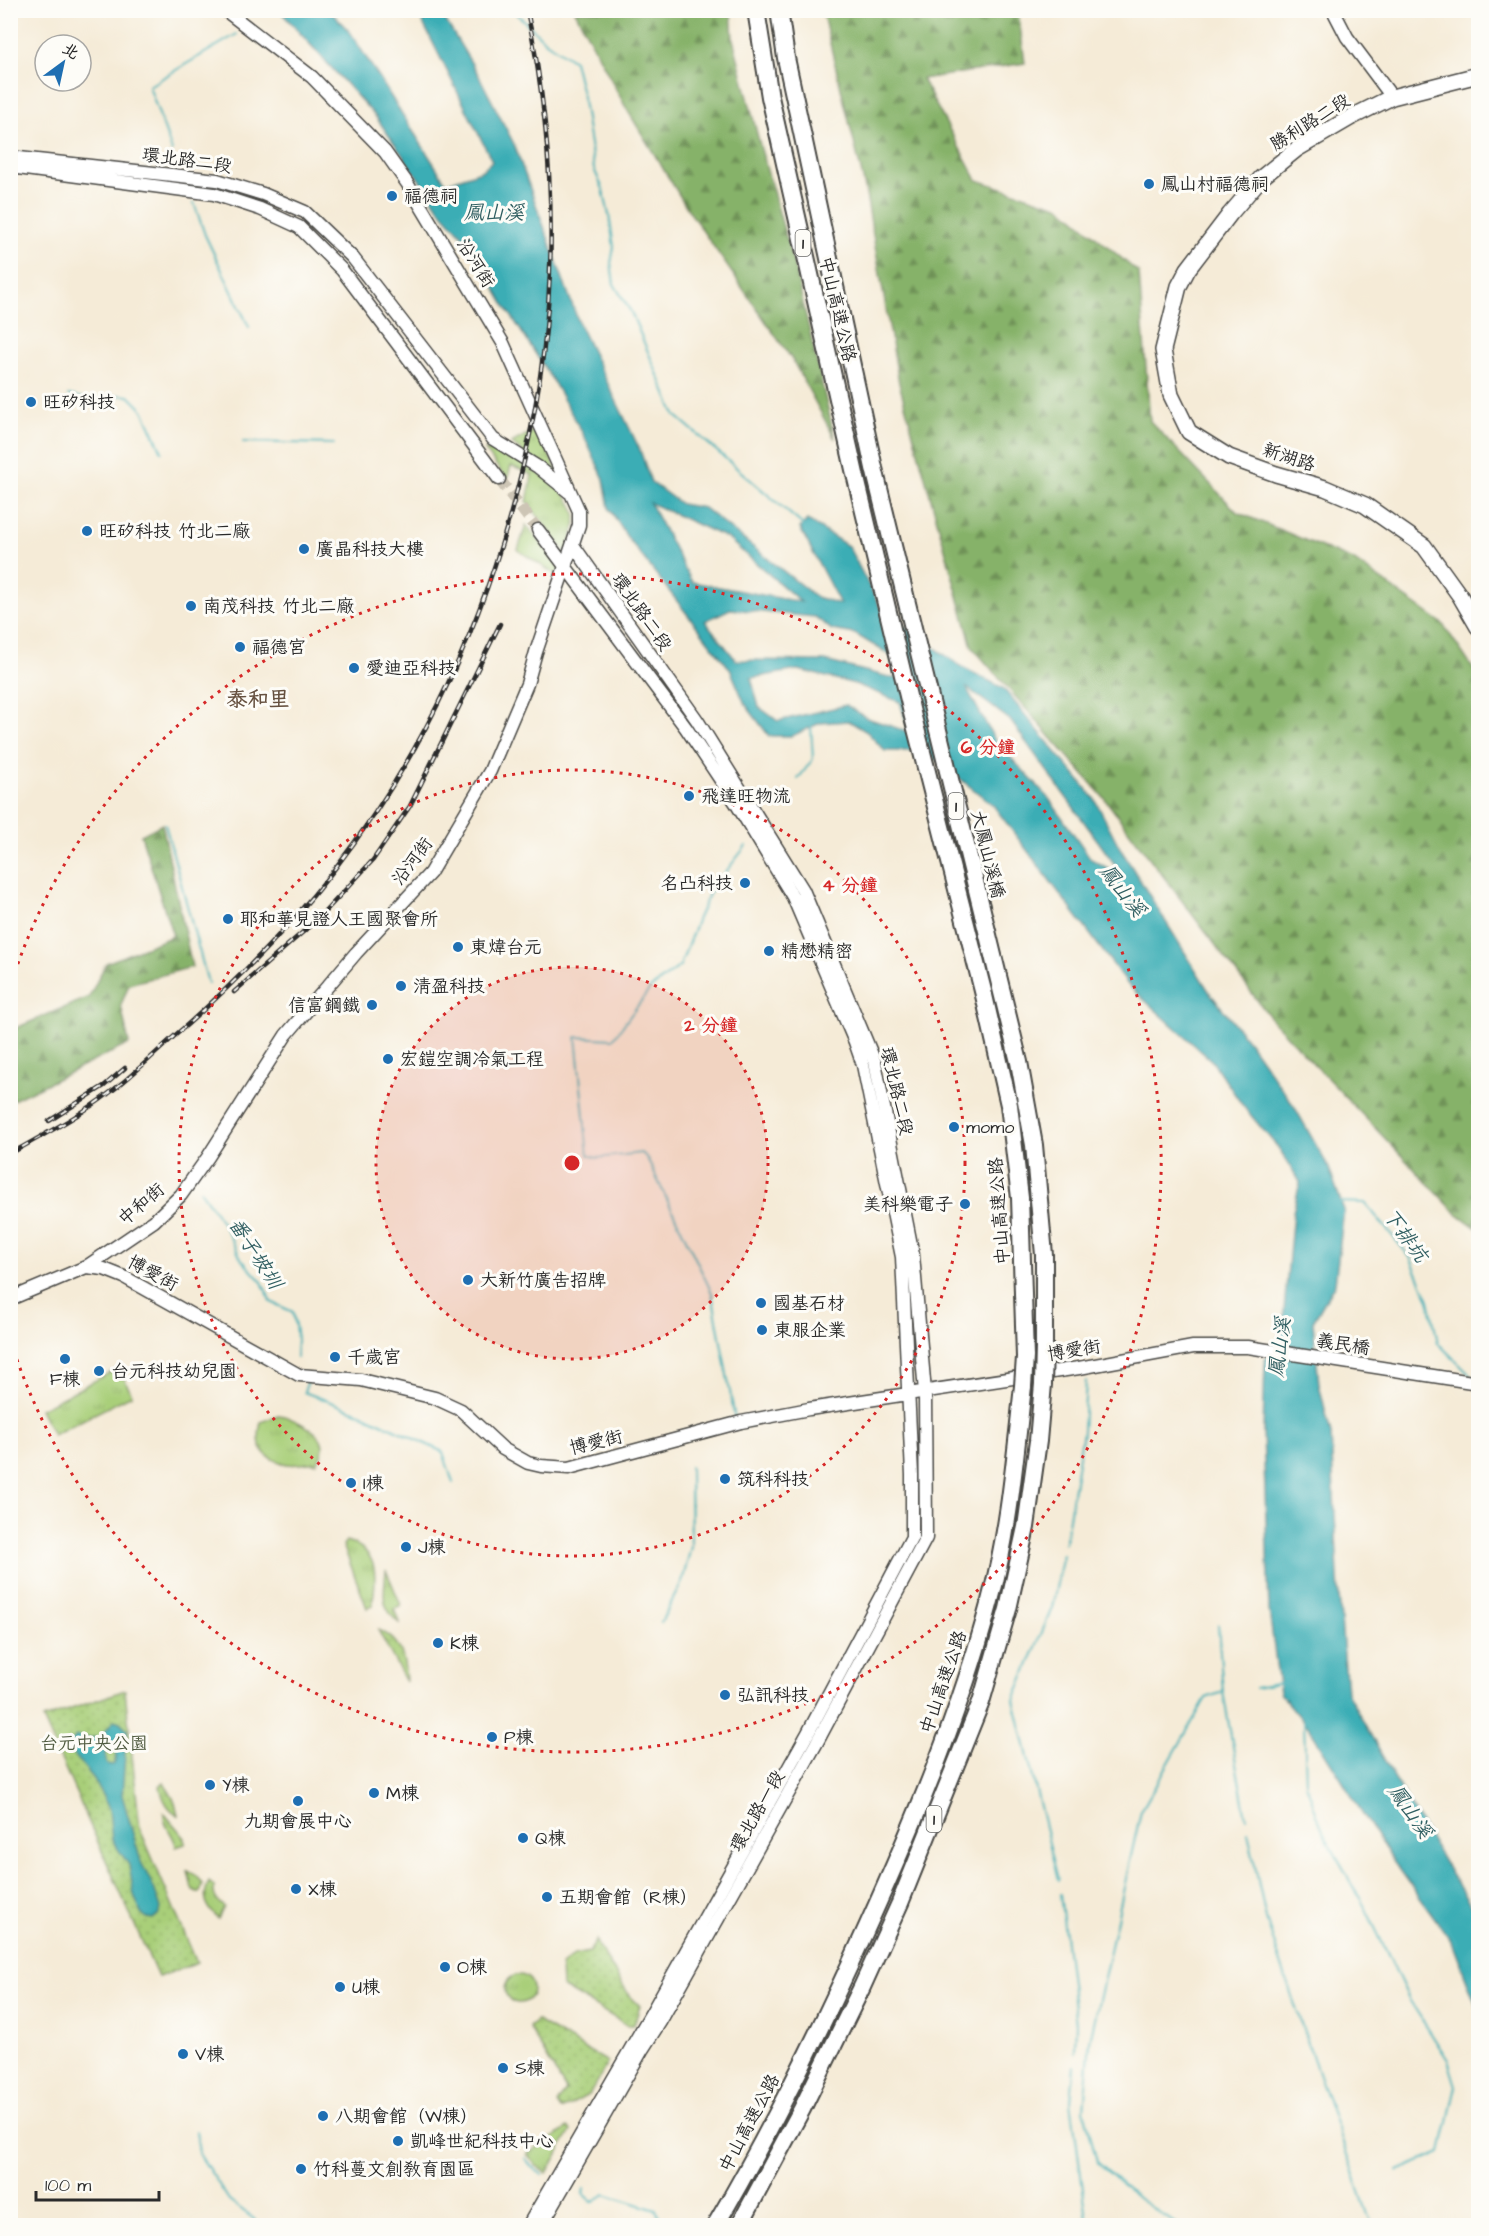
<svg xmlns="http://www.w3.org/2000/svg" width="1489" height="2236" font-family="'Architects Daughter','LXGW WenKai TC',sans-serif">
  <defs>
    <pattern id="grass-tufts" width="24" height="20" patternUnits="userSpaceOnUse" patternTransform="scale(1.5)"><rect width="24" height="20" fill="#a9cf79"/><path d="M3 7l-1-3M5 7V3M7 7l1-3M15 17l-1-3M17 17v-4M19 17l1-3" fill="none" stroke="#92b269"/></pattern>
    <pattern id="forest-firs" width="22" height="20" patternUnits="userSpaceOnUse" patternTransform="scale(1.5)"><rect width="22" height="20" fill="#86b269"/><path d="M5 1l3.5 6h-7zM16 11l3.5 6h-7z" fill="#6e9157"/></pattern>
    <pattern id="park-dots" width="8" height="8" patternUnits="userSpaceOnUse" patternTransform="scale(1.5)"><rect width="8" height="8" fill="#a9cf79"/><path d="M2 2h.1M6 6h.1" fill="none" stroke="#92b269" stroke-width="1.8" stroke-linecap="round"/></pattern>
  </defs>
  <rect width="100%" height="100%" fill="#fdfcf7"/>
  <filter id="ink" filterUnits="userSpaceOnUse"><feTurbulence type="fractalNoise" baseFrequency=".0167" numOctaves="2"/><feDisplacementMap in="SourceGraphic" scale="12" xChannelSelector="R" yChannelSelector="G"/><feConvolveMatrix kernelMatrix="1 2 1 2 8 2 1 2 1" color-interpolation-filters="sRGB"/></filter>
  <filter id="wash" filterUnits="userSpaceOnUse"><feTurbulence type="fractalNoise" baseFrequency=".008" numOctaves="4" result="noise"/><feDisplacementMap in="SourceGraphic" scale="24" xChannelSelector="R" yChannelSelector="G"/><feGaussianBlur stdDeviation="1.35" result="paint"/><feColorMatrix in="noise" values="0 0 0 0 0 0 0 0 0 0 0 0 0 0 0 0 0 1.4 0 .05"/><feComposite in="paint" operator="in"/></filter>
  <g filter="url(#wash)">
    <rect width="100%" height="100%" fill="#f5ebd7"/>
    <path fill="url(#grass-tufts)" stroke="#6a7d52" stroke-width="1.5" d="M 537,429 L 562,482 L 511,443 Z
      M 497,449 C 521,462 568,485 575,513 C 578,526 570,540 566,553 L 527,502 L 532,475 L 511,466 L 507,480 L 485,450 Z
      M 526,525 L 561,567 L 559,577 L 518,550 Z
      M 119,1368 L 132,1395 L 53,1435 L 40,1409 Z
      M 278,1415 C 285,1415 289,1418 296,1421 C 313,1429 334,1441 316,1463 C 306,1462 297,1466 287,1464 C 262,1459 255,1446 261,1422 Z
      M 346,1541 C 380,1550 377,1578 372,1606 L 367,1608 L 343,1545 Z
      M 386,1570 L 401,1605 L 394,1609 L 400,1624 C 379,1606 384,1594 386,1570 Z
      M 378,1630 C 402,1639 405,1659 406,1682 Z
      M 164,1782 L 175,1802 L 178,1815 C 167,1809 162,1798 160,1786 Z
      M 164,1813 L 185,1838 L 185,1844 L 176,1847 C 175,1835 163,1828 164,1813 Z
      M 188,1871 L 197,1876 L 203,1884 L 200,1893 L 192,1889 Z
      M 209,1882 L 214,1886 C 213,1896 216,1901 224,1907 L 218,1919 C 207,1907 201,1898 209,1882 Z
      M505 1989a14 14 0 1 1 28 0a14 14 0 1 1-28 0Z
      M 568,2128 L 571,2131 L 547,2173 L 540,2169 L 527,2154 Z"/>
    <path fill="url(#forest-firs)" stroke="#586e4a" stroke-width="1.5" d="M 575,11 L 731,11 L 733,39 L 761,149 L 794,265 L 835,439 L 793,361 L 689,211 L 626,108 Z
      M 822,11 L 1018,11 L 1025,63 L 922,79 L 977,180 L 1061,207 L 1139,273 L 1150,421 L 1237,512 L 1353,560 L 1443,624 L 1478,676 L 1478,1229 L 1455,1212 L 1273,1021 L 1104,798 L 972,647 L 899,383 L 864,183 Z
      M 162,824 L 192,967 L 129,984 L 121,1005 L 129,1044 L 11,1101 L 11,1030 L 89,997 L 106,963 L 173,936 L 141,835 Z"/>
    <path fill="url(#park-dots)" stroke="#6a7d52" stroke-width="1.5" d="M 125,1690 L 140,1829 L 197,1963 L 158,1977 L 43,1719 Z
      M 597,1940 L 599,1947 L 629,1995 L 640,2006 L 634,2025 L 627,2025 L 562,1987 L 561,1965 L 574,1955 L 589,1952 Z
      M 537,2021 L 608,2062 L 590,2094 L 561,2110 L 557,2104 L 566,2090 L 529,2027 Z"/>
    <path fill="#3badb5" stroke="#336c70" stroke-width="1.5" fill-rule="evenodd" d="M 280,11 L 330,11 L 350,32 L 446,183 L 481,171 L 492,161 L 417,11 L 440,11 L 478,74 L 514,144 L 580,326 L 640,450 L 651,482 L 681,504 L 704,508 L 816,597 L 840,604 L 800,528 L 807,520 L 848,546 L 882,610 L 962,667 L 1003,688 L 1094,798 L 1120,848 L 1210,993 L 1249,1042 L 1294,1106 L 1329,1168 L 1344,1210 L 1335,1284 L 1313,1322 L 1319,1384 L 1331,1434 L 1339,1595 L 1347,1692 L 1394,1777 L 1452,1876 L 1478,1915 L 1478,2010 L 1452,1942 L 1385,1849 L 1309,1728 L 1280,1693 L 1269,1610 L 1263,1432 L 1265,1360 L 1282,1333 L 1293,1212 L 1300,1182 L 1280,1150 L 1243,1106 L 1212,1061 L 1129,986 L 993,805 L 925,751 L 885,751 L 867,732 L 849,721 L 820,723 L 792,736 L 769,736 L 745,704 L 730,669 L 627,537 L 609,508 L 604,479 L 583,434 L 553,381 L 507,309 L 469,243 L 443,214 L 376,117 ZM 650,503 L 727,538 L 801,602 L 692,582 ZM 730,609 L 815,617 L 832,630 L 855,634 L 890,655 L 897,679 L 825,661 L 736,660 L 705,621 ZM 798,670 L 855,684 L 900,702 L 909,732 L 867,718 L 846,705 L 778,721 L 759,707 L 751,678 ZM 966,687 L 1010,720 L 1124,877 L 1091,859 L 1047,796 L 996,742 Z
      M 114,1720 L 120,1722 L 127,1729 L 122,1795 L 141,1862 L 154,1888 L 161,1909 L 158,1915 L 153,1919 L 147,1918 L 141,1913 L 134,1895 L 129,1865 L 112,1840 L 109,1809 L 94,1779 L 71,1751 L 71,1742 L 76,1736 L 89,1738 L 100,1737 ZM 114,1740 C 119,1748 117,1757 113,1765 L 107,1764 C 104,1753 104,1747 114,1740 Z"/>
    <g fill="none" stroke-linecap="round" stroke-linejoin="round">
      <path stroke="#3badb5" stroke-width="2" d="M 513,10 L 546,42 L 574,61 L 582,94 L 594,169 L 603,189 L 609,215 L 614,247 L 611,263 L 614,284 L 631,312 L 675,415 L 803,525
        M 172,151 L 149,86 L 237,34
        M 194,203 L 205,235 L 249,327
        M 68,395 L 101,402 L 116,395 L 129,396 L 143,410 L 162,452
        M 243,442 L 334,444
        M 798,779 L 813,759 L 811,727
        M 165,824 L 208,983
        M 200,1190 L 222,1222 L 242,1260 L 262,1282 L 271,1302 L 293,1312 L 297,1339 L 296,1358
        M 1338,1202 L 1365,1203 L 1410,1257 L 1429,1300 L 1438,1343 L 1473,1378
        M 308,1381 L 304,1392 L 360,1413 L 443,1452 L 453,1483
        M 735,1419 L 712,1293 L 647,1158 L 642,1153 L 597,1158 L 588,1155 L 576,1037 L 613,1039 L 650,989 L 680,966 L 698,918 L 710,892 L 746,846
        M 1065,1543 L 1083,1431 L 1086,1381
        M 661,1622 L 682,1582 L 691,1547 L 690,1467
        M 1218,1625 L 1223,1692 L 1246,1818
        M 1255,1688 L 1282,1683
        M 1304,1720 L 1306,1784 L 1324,1834 L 1366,1909 L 1410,2001 L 1448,2060 L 1456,2086 L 1441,2152 L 1398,2171
        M 1248,1832 L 1266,1919 L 1306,2038 L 1372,2226
        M 1058,1880 L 1014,1700 L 1052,1608 L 1063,1554
        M 1060,1894 L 1076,2024 L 1075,2052
        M 1074,2066 L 1071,2102 L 1088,2226
        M 196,2131 L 199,2154 L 229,2200 L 254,2219 L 257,2226
        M 525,2158 L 534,2169 L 543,2175
        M 584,2189 L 583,2194 L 592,2202 L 605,2194 L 656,2210 L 661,2220 L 669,2226
        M 1179,2226 L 1139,2199 L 1097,2162 L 1084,2110 L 1090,2041 L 1141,1811 L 1206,1698 L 1223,1692"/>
    </g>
  </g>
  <g filter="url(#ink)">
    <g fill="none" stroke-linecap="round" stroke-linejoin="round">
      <path stroke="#cdc5b5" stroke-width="12" stroke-dasharray="12 6" stroke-linecap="butt" d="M 499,479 L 538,530"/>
      <defs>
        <path id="minor" d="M 1333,10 L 1347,37 L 1392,97
          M 10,157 L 217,180 L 263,194 L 305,212 L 353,258 L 493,439 L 538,467 L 569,492
          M 10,167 L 214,194 L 260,209 L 299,227 L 342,270 L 499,479
          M 86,1267 L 154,1221 L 181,1195 L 208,1157 L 286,1035 L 356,953 L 430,873 L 490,771 L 527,684 L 536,652 L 579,525 L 579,511 L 503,343 L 407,183 L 385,152 L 312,77 L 225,10
          M 10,1299 L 86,1267 L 104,1269 L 124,1277 L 299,1375 L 361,1380 L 435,1398 L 461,1410 L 503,1449 L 528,1463 L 541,1466 L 569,1468 L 741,1422 L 809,1409 L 1079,1368 L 1193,1347 L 1248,1347 L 1478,1383
          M 528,2226 L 652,2012 L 808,1733 L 912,1537 L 912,1475 L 902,1257 L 863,1065 L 855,1042 L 793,897 L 736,803 L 686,728 L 538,530
          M 541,2226 L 642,2050 L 660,2022 L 816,1744 L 926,1538 L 925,1392 L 913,1255 L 875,1062 L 803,890 L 697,720 L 573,545"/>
        <path id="major" d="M 1478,75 L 1392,97 L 1350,118 L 1297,149 L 1261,178 L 1230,214 L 1188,269 L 1179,286 L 1163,350 L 1171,395 L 1189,432 L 1229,457 L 1276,474 L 1325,488 L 1365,505 L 1424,546 L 1460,596 L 1478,627"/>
        <path id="highway" d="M 756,10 L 770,97 L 855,474 L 913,717 L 983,991 L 1009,1105 L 1020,1198 L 1025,1357
          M 779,10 L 786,58 L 874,468 L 1019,1062 L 1034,1145 L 1044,1255 L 1044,1348
          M 715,2226 C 772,2129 821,2029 867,1927 C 915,1821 960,1713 990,1601 C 1009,1531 1015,1458 1023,1386
          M 739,2226 L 802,2109 L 862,1987 L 900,1903 L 981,1702 L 1008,1609 L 1026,1527 L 1038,1441 L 1043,1384"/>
      </defs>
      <use href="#minor" stroke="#494845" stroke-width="15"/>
      <use href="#major" stroke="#494845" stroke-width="18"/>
      <use href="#highway" stroke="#494845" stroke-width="20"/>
      <use href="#minor" stroke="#fff" stroke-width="12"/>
      <use href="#major" stroke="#fff" stroke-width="15"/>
      <use href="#highway" stroke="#fff" stroke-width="16"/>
      <defs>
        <path id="rail" d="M 234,992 L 319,918 L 373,860 L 410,806 L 500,624
          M 49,1121 L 104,1086 L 125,1068
          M 10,1154 C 43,1135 78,1117 108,1094 C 133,1076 156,1052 179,1032 C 235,983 287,930 333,871 C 399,786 451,690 487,588 C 555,395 569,211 527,10"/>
      </defs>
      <use href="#rail" stroke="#2b2b2b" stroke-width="4.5"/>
      <use href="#rail" stroke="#fdfcf7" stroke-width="2" stroke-dasharray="7" stroke-linecap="butt"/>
      <defs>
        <path id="highway-bridge" d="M 1043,1384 L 1044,1348
          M 1023,1386 L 1025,1357"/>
      </defs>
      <use href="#highway-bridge" stroke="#494845" stroke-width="20" stroke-linecap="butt"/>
      <use href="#highway-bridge" stroke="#fff" stroke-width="16"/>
    </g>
  </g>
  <circle cx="572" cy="1163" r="196" fill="#d62828" fill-opacity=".12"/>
  <g fill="none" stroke="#d62828" stroke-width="3" stroke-dasharray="3 6">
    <circle cx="572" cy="1163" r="196"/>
    <circle cx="572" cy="1163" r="393"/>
    <path d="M12 981A589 589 0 1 1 12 1345"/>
  </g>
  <g fill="#1f6fb2" stroke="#fdfcf7" stroke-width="2">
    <circle cx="1149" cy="184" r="6"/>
    <circle cx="392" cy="196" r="6"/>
    <circle cx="31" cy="402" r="6"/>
    <circle cx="87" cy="531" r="6"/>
    <circle cx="304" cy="549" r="6"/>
    <circle cx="191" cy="606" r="6"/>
    <circle cx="240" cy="647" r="6"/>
    <circle cx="354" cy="668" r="6"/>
    <circle cx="689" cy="796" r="6"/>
    <circle cx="745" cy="883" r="6"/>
    <circle cx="228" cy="919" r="6"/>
    <circle cx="458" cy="947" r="6"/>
    <circle cx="769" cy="951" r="6"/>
    <circle cx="401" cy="986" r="6"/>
    <circle cx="372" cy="1005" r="6"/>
    <circle cx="388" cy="1059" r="6"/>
    <circle cx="954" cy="1127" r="6"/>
    <circle cx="965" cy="1204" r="6"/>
    <circle cx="468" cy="1280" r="6"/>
    <circle cx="761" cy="1303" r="6"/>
    <circle cx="762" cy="1330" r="6"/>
    <circle cx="335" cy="1357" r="6"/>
    <circle cx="65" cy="1359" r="6"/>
    <circle cx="99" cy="1371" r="6"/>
    <circle cx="725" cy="1479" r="6"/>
    <circle cx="351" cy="1483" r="6"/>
    <circle cx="406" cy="1547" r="6"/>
    <circle cx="438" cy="1643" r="6"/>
    <circle cx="725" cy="1695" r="6"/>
    <circle cx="492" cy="1737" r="6"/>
    <circle cx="210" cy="1785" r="6"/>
    <circle cx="374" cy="1793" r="6"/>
    <circle cx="298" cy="1801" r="6"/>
    <circle cx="523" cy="1838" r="6"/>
    <circle cx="296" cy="1889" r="6"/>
    <circle cx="547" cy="1897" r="6"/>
    <circle cx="445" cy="1967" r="6"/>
    <circle cx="340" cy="1987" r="6"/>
    <circle cx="183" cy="2054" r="6"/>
    <circle cx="503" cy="2068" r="6"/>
    <circle cx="323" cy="2116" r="6"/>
    <circle cx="398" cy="2141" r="6"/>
    <circle cx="301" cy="2169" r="6"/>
  </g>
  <g text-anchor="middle" stroke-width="6" stroke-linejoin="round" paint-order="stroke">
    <g fill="#fdfcf7" stroke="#6a6a68" stroke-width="1.5">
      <rect x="795.5" y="230" width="15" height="26" rx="4.5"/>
      <rect x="948.5" y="793" width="15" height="26" rx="4.5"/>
      <rect x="926.5" y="1806" width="15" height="26" rx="4.5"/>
    </g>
    <g font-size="16" font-weight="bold" fill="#2b2b2b">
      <text x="803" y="249">1</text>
      <text x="956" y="812">1</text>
      <text x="934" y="1825">1</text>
    </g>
    <g font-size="18" fill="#2b2b2b" stroke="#fdfcf7">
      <text transform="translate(1310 122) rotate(-32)" y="6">勝利路二段</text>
      <text transform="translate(187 160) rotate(8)" y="6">環北路二段</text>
      <text transform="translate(476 263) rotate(58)" y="6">沿河街</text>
      <text transform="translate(838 309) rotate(77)" y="6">中山高速公路</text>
      <text transform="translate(1289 457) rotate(18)" y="6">新湖路</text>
      <text transform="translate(642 612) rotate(55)" y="6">環北路二段</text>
      <text transform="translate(988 854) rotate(76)" y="6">大鳳山溪橋</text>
      <text transform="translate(412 861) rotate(-53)" y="6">沿河街</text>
      <text transform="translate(897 1091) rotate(77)" y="6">環北路二段</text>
      <text transform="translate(141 1204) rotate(-40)" y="6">中和街</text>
      <text transform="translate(999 1211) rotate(-94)" y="6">中山高速公路</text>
      <text transform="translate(153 1273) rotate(28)" y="6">博愛街</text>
      <text transform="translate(1343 1344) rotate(9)" y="6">義民橋</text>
      <text transform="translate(1074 1350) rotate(-9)" y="6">博愛街</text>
      <text transform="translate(596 1442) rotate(-14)" y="6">博愛街</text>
      <text transform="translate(943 1682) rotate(-71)" y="6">中山高速公路</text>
      <text transform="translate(757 1811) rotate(-60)" y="6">環北路一段</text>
      <text transform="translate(749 2123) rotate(-62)" y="6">中山高速公路</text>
    </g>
    <g font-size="18" fill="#2b2b2b" stroke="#fdfcf7" text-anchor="start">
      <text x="1161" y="190">鳳山村福德祠</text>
      <text x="404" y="202">福德祠</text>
      <text x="43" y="408">旺矽科技</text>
      <text x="99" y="537">旺矽科技 竹北二廠</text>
      <text x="316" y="555">廣晶科技大樓</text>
      <text x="203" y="612">南茂科技 竹北二廠</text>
      <text x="252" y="653">福德宫</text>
      <text x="366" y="674">愛迪亞科技</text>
      <text x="701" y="802">飛達旺物流</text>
      <text x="733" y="889" text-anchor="end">名凸科技</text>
      <text x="240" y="925">耶和華見證人王國聚會所</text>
      <text x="470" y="953">東煒台元</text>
      <text x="781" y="957">精懋精密</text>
      <text x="413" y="992">清盈科技</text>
      <text x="360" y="1011" text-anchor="end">信富鋼鐵</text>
      <text x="400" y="1065">宏鎧空調冷氣工程</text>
      <text x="966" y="1133">momo</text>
      <text x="953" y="1210" text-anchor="end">美科樂電子</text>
      <text x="480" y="1286">大新竹廣告招牌</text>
      <text x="773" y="1309">國基石材</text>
      <text x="774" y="1336">東服企業</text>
      <text x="347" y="1363">千歲宮</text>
      <text x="111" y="1377">台元科技幼兒園</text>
      <text x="65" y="1385" text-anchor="middle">F棟</text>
      <text x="737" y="1485">筑科科技</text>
      <text x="363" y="1489">I棟</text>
      <text x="418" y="1553">J棟</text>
      <text x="450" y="1649">K棟</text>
      <text x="737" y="1701">弘訊科技</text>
      <text x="504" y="1743">P棟</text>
      <text x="222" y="1791">Y棟</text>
      <text x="386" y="1799">M棟</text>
      <text x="298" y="1827" text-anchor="middle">九期會展中心</text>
      <text x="535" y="1844">Q棟</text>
      <text x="308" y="1895">X棟</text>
      <text x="559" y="1903">五期會館（R棟）</text>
      <text x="457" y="1973">O棟</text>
      <text x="352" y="1993">U棟</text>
      <text x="195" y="2060">V棟</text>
      <text x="515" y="2074">S棟</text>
      <text x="335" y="2122">八期會館（W棟）</text>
      <text x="410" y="2147">凱峰世紀科技中心</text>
      <text x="313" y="2175">竹科蔓文創教育園區</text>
    </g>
    <g font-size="18" fill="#515c42" stroke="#fdfcf7">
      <text x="94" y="1749">台元中央公園</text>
    </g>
    <g font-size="20" font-style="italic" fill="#315f62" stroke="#fdfcf7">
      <text x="494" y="219">鳳山溪</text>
      <text transform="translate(1123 890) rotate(52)" y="7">鳳山溪</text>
      <text transform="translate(1406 1235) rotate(54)" y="7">下排坑</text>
      <text transform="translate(256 1253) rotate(57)" y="7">番子坡圳</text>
      <text transform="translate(1279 1347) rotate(-83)" y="7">鳳山溪</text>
      <text transform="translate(1411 1811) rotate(55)" y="7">鳳山溪</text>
    </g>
    <g font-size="21" font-weight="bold" fill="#665140" stroke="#fdfcf7">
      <text x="258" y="706">泰和里</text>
    </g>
  </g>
  <circle cx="572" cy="1163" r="9" fill="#d62828" stroke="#fdfcf7" stroke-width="3"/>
  <g font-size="18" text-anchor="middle" font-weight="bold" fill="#d62828" stroke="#fdfcf7" stroke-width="6" stroke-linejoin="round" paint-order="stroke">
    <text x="988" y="753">6 分鐘</text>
    <text x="850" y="891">4 分鐘</text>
    <text x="711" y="1031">2 分鐘</text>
  </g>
  <rect width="1489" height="2236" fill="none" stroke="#fdfcf7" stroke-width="36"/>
  <g transform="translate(63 63) rotate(33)"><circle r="28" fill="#fdfcf7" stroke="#a9a8a5" stroke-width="1.5"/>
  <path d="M0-4.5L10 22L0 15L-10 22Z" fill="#1f6fb2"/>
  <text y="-9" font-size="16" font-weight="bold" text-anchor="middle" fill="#2b2b2b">北</text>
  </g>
  <path d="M36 2191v9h123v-9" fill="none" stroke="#2b2b2b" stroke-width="3"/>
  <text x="45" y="2191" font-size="18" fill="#2b2b2b" stroke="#fdfcf7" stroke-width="4.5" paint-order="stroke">100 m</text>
</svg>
